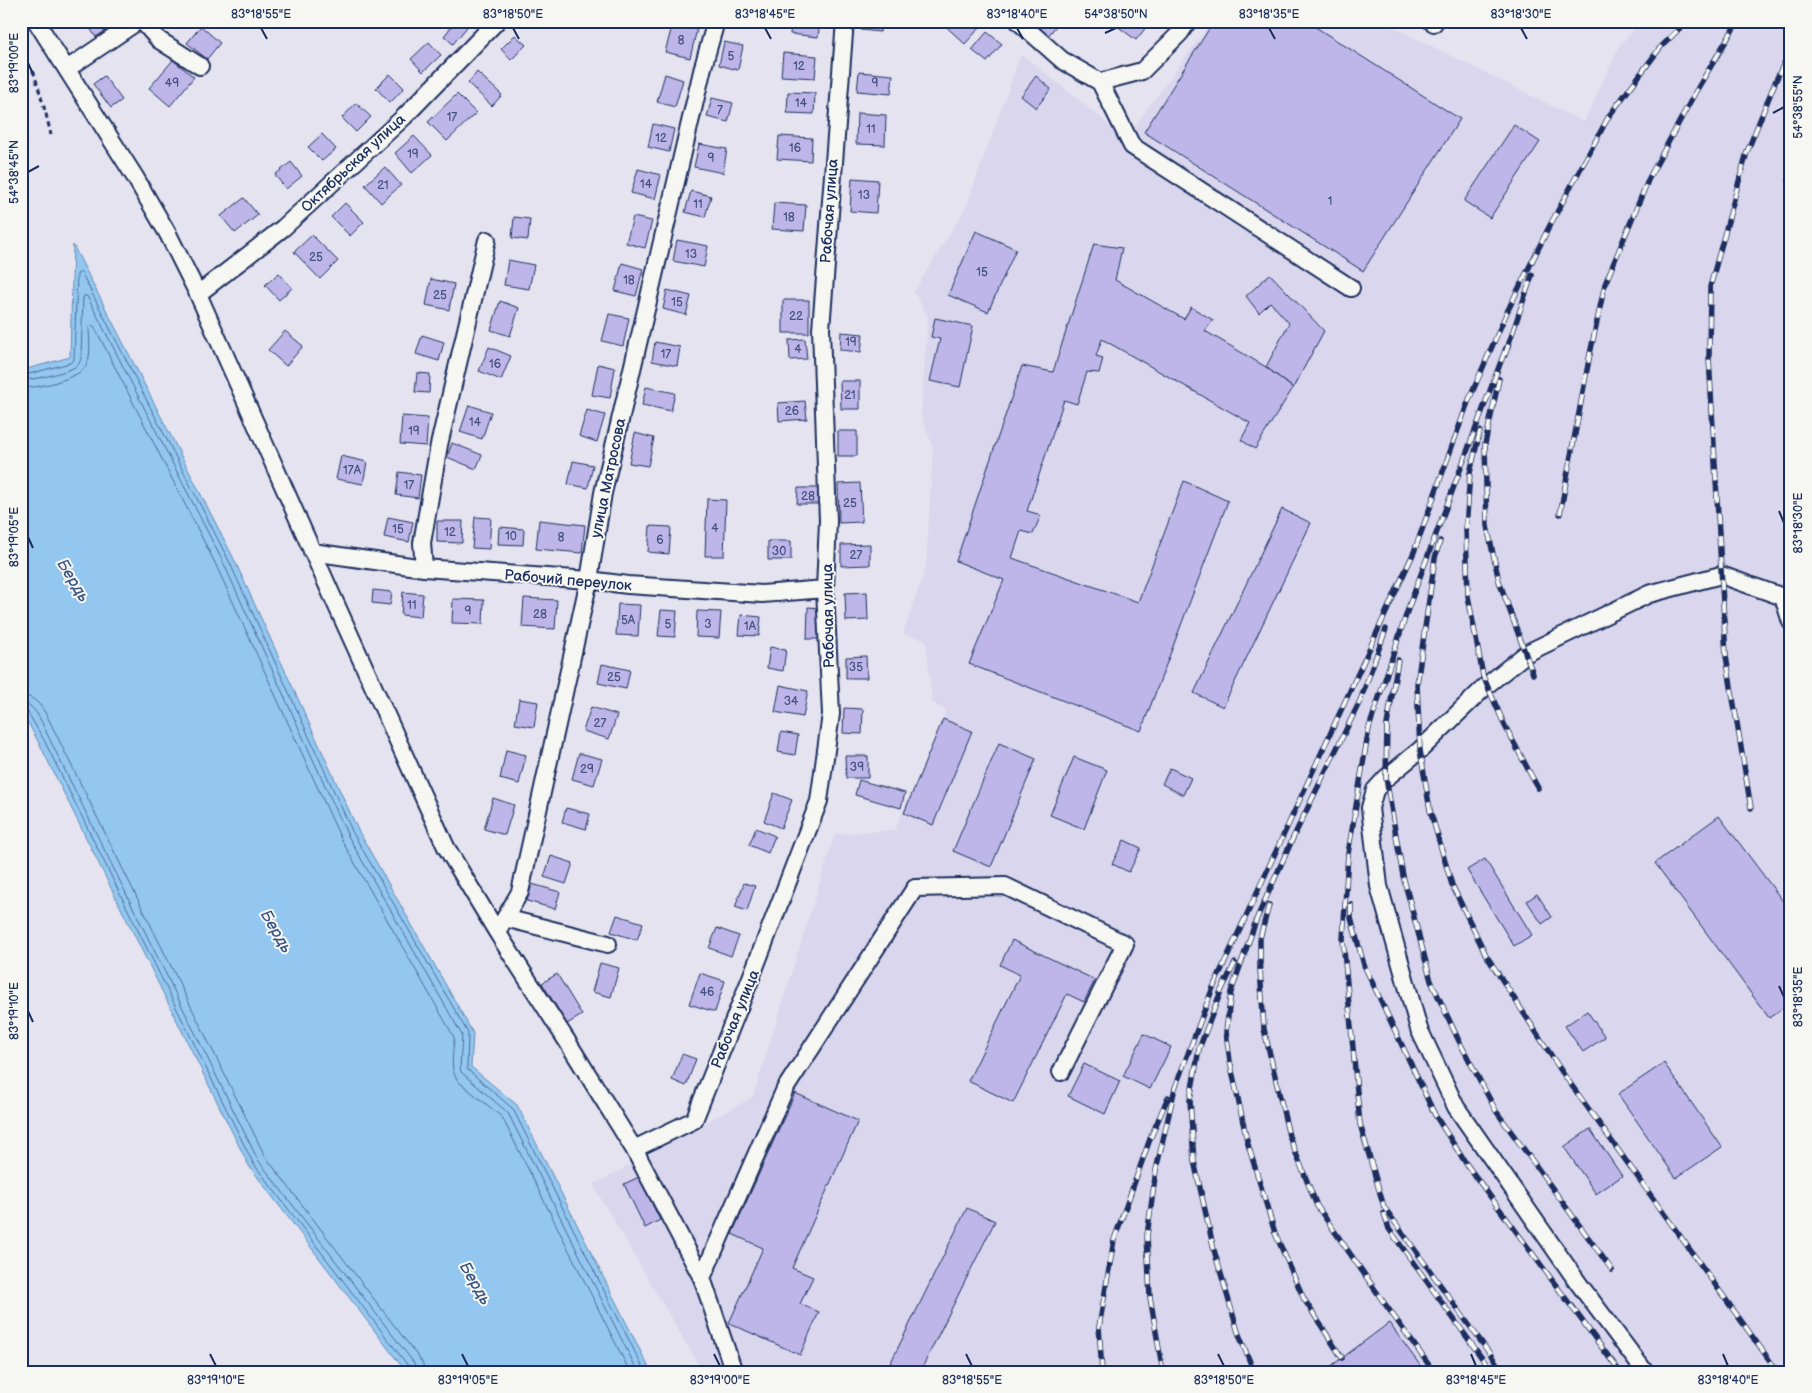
<svg xmlns="http://www.w3.org/2000/svg" width="1812" height="1393" font-family="'Balsamiq Sans',sans-serif">
  <rect width="100%" height="100%" fill="#e5e3ef"/>
  <filter id="ink" filterUnits="userSpaceOnUse"><feTurbulence type="fractalNoise" baseFrequency=".02" numOctaves="2"/><feDisplacementMap in="SourceGraphic" scale="10" xChannelSelector="R" yChannelSelector="G"/><feConvolveMatrix kernelMatrix="1 2 1 2 8 2 1 2 1" color-interpolation-filters="sRGB"/></filter>
  <g filter="url(#ink)">
    <path fill="#d9d6ed" d="M 1212,21 L 1381,21 L 1584,122 L 1620,45 L 1642,21 L 1791,21 L 1791,1372 L 703,1372 L 593,1185 L 753,1097 L 835,834 L 895,830 L 946,711 L 932,702 L 926,640 L 903,634 L 926,566 L 933,448 L 921,414 L 928,317 L 914,292 L 966,207 L 1021,54 L 1126,138 Z"/>
    <path fill="#93c7f0" stroke="#638ab6" d="M 73,245 L 233,557 L 358,830 L 473,1033 L 471,1067 L 517,1105 L 651,1372 L 406,1372 L 249,1166 L 39,743 L 21,710 L 21,357 L 27,369 L 70,357 Z"/>
    <g fill="none" stroke-linecap="round" stroke-linejoin="round">
      <path stroke="#4b6c98" stroke-width="1" d="M 21,370 L 24,374 L 29,374 L 70,363 L 74,360 L 77,274 L 81,272 L 228,559 L 353,833 L 468,1033 L 467,1069 L 513,1109 L 645,1372
        M 21,379 C 30,382 66,372 75,367 C 79,365 80,362 81,358 L 83,298 L 84,296 L 87,296 L 223,562 L 348,836 L 462,1035 L 460,1067 L 461,1072 L 508,1113 L 638,1372
        M 21,387 C 34,390 80,378 86,366 C 92,355 89,339 89,327 L 91,325 L 94,326 L 216,565 L 341,839 L 454,1037 C 454,1052 448,1069 459,1082 L 502,1117 L 630,1372
        M 21,695 C 41,696 48,719 56,734 L 265,1156 L 419,1358 L 423,1364 L 424,1372
        M 21,702 C 36,703 43,726 49,738 L 258,1160 L 414,1363 L 416,1372
        M 21,708 L 27,711 L 44,740 L 253,1163 L 409,1367 L 410,1372"/>
    </g>
    <path fill="#beb6e8" stroke="#1b2f5e" d="M 90,21 L 120,21 L 96,37 L 87,24 Z
      M 456,21 L 461,21 L 467,27 L 453,44 L 444,36 Z
      M 791,21 L 820,21 L 818,37 L 790,34 Z
      M 862,21 L 882,21 L 880,32 L 861,30 Z
      M 940,21 L 977,21 L 982,25 L 965,44 Z
      M 1031,21 L 1060,21 L 1048,36 Z
      M 1119,21 L 1151,21 L 1136,40 L 1116,25 Z
      M 1214,21 L 1306,21 L 1460,119 L 1363,271 L 1144,132 Z
      M 673,23 L 697,29 L 690,58 L 665,52 Z
      M 201,26 L 220,43 L 207,59 L 187,43 Z
      M 987,32 L 1002,44 L 987,62 L 972,50 Z
      M 515,35 L 526,45 L 511,60 L 501,49 Z
      M 429,42 L 441,55 L 423,72 L 411,59 Z
      M 724,42 L 743,46 L 738,70 L 719,65 Z
      M 783,53 L 817,56 L 815,78 L 781,76 Z
      M 173,60 L 194,77 L 170,106 L 149,88 Z
      M 477,72 L 502,95 L 492,106 L 468,83 Z
      M 859,72 L 893,75 L 891,94 L 857,91 Z
      M 390,74 L 404,88 L 390,103 L 376,88 Z
      M 665,74 L 683,80 L 675,107 L 657,102 Z
      M 104,76 L 122,100 L 111,108 L 93,84 Z
      M 1036,76 L 1051,89 L 1036,108 L 1021,96 Z
      M 788,92 L 815,93 L 814,114 L 787,113 Z
      M 457,94 L 476,113 L 447,141 L 428,122 Z
      M 712,98 L 733,103 L 728,122 L 707,117 Z
      M 356,103 L 371,117 L 356,132 L 342,118 Z
      M 857,113 L 886,115 L 885,145 L 856,144 Z
      M 653,124 L 674,129 L 669,152 L 648,147 Z
      M 1514,125 L 1540,142 L 1490,218 L 1464,201 Z
      M 322,134 L 336,149 L 322,161 L 308,147 Z
      M 414,136 L 432,155 L 412,173 L 395,153 Z
      M 779,136 L 812,138 L 811,161 L 777,159 Z
      M 699,144 L 727,149 L 723,173 L 694,167 Z
      M 291,162 L 302,176 L 286,189 L 275,175 Z
      M 385,167 L 401,185 L 381,203 L 365,185 Z
      M 638,169 L 661,175 L 655,199 L 631,193 Z
      M 852,178 L 878,180 L 876,213 L 850,211 Z
      M 691,191 L 711,196 L 705,217 L 685,212 Z
      M 244,198 L 258,215 L 235,233 L 221,216 Z
      M 345,203 L 364,222 L 350,236 L 331,217 Z
      M 774,203 L 806,205 L 804,231 L 772,229 Z
      M 514,217 L 530,219 L 528,240 L 512,238 Z
      M 633,217 L 652,221 L 645,248 L 626,243 Z
      M 976,231 L 1016,249 L 988,312 L 948,295 Z
      M 312,235 L 338,261 L 320,279 L 294,252 Z
      M 677,240 L 708,246 L 704,267 L 673,261 Z
      M 1094,244 L 1122,248 L 1115,280 L 1184,319 L 1191,307 L 1213,320 L 1205,331 L 1266,367 L 1293,388 L 1255,449 L 1241,440 L 1250,423 L 1102,339 L 1096,356 L 1103,358 L 1099,373 L 1087,372 L 1077,404 L 1064,400 L 1027,511 L 1041,515 L 1033,534 L 1021,531 L 1012,558 L 1138,602 L 1184,481 L 1228,501 L 1141,731 L 969,664 L 1004,580 L 956,561 L 1022,366 L 1053,372 Z
      M 508,260 L 534,265 L 529,289 L 504,285 Z
      M 622,263 L 643,269 L 636,296 L 615,291 Z
      M 279,273 L 292,288 L 279,300 L 265,285 Z
      M 1270,274 L 1324,331 L 1293,388 L 1266,367 L 1289,323 L 1270,302 L 1259,313 L 1246,296 Z
      M 431,279 L 454,284 L 449,310 L 426,305 Z
      M 667,290 L 691,296 L 686,315 L 663,309 Z
      M 783,300 L 809,300 L 809,333 L 783,333 Z
      M 500,301 L 519,308 L 510,336 L 491,330 Z
      M 609,314 L 629,318 L 623,346 L 602,341 Z
      M 935,318 L 973,326 L 960,387 L 930,381 L 940,339 L 931,337 Z
      M 285,331 L 303,346 L 286,366 L 268,350 Z
      M 841,332 L 863,334 L 861,352 L 840,350 Z
      M 422,335 L 444,342 L 439,361 L 416,354 Z
      M 805,339 L 807,359 L 790,360 L 789,340 Z
      M 655,342 L 680,347 L 677,366 L 652,361 Z
      M 489,347 L 511,356 L 501,380 L 479,371 Z
      M 598,364 L 615,368 L 610,398 L 592,395 Z
      M 417,373 L 430,374 L 429,393 L 415,392 Z
      M 840,381 L 860,381 L 860,409 L 841,409 Z
      M 646,387 L 675,393 L 671,411 L 642,405 Z
      M 805,401 L 807,419 L 779,421 L 778,403 Z
      M 469,405 L 491,412 L 482,439 L 460,432 Z
      M 587,410 L 605,415 L 597,442 L 579,436 Z
      M 402,416 L 428,418 L 426,446 L 400,444 Z
      M 838,431 L 857,431 L 857,456 L 838,456 Z
      M 635,433 L 654,438 L 648,466 L 629,463 Z
      M 452,443 L 482,455 L 476,469 L 447,457 Z
      M 341,456 L 367,462 L 363,484 L 336,479 Z
      M 573,461 L 593,465 L 588,488 L 568,484 Z
      M 399,472 L 421,475 L 418,498 L 396,495 Z
      M 860,483 L 862,522 L 839,523 L 838,484 Z
      M 798,488 L 818,488 L 818,504 L 797,504 Z
      M 707,499 L 726,500 L 724,556 L 705,556 Z
      M 1282,509 L 1311,523 L 1223,707 L 1194,693 Z
      M 388,517 L 413,522 L 409,542 L 384,537 Z
      M 475,517 L 491,518 L 489,549 L 472,548 Z
      M 539,520 L 585,525 L 582,553 L 536,549 Z
      M 437,521 L 463,521 L 462,543 L 437,542 Z
      M 650,526 L 671,527 L 669,554 L 648,552 Z
      M 499,527 L 524,529 L 523,545 L 498,544 Z
      M 768,541 L 791,541 L 791,560 L 768,560 Z
      M 870,544 L 870,565 L 841,566 L 841,545 Z
      M 373,590 L 392,592 L 390,605 L 372,603 Z
      M 403,592 L 423,594 L 421,617 L 401,615 Z
      M 867,592 L 868,620 L 846,621 L 845,593 Z
      M 524,598 L 557,600 L 555,629 L 522,627 Z
      M 453,599 L 484,600 L 483,624 L 452,623 Z
      M 618,604 L 640,605 L 638,636 L 616,635 Z
      M 808,607 L 820,608 L 819,639 L 807,639 Z
      M 661,610 L 677,611 L 675,637 L 658,636 Z
      M 697,611 L 721,612 L 719,638 L 696,637 Z
      M 741,615 L 761,617 L 759,636 L 739,635 Z
      M 770,647 L 786,650 L 783,671 L 767,668 Z
      M 866,656 L 867,678 L 846,678 L 846,657 Z
      M 602,664 L 630,670 L 626,689 L 598,683 Z
      M 780,685 L 808,691 L 803,717 L 775,712 Z
      M 519,699 L 538,702 L 534,727 L 515,724 Z
      M 591,707 L 617,715 L 609,739 L 583,731 Z
      M 844,708 L 863,709 L 862,734 L 843,733 Z
      M 943,719 L 972,731 L 933,825 L 904,813 Z
      M 781,732 L 798,735 L 795,755 L 778,752 Z
      M 999,743 L 1036,759 L 991,867 L 953,851 Z
      M 506,750 L 526,755 L 519,784 L 500,779 Z
      M 579,753 L 602,759 L 594,785 L 572,779 Z
      M 845,756 L 868,756 L 868,778 L 846,778 Z
      M 1074,757 L 1107,770 L 1084,829 L 1050,815 Z
      M 1170,768 L 1191,778 L 1183,795 L 1162,784 Z
      M 859,780 L 905,793 L 901,808 L 855,795 Z
      M 774,793 L 792,800 L 781,828 L 764,821 Z
      M 493,798 L 514,805 L 505,835 L 484,829 Z
      M 566,808 L 590,814 L 586,829 L 562,822 Z
      M 1719,816 L 1791,912 L 1791,1002 L 1769,1018 L 1655,863 Z
      M 756,828 L 775,836 L 768,853 L 749,845 Z
      M 1124,840 L 1141,848 L 1129,872 L 1112,864 Z
      M 551,856 L 573,863 L 566,884 L 544,877 Z
      M 1485,859 L 1532,935 L 1514,946 L 1467,870 Z
      M 744,883 L 755,886 L 747,911 L 735,907 Z
      M 532,884 L 560,892 L 555,909 L 527,901 Z
      M 1537,894 L 1552,917 L 1542,924 L 1527,901 Z
      M 617,915 L 643,923 L 637,940 L 611,932 Z
      M 717,928 L 739,936 L 731,956 L 709,948 Z
      M 1012,940 L 1095,980 L 1084,1002 L 1067,994 L 1013,1103 L 968,1081 L 1020,975 L 1000,965 Z
      M 600,963 L 619,968 L 611,997 L 592,992 Z
      M 700,973 L 725,981 L 715,1012 L 689,1004 Z
      M 557,974 L 582,1015 L 567,1024 L 542,983 Z
      M 1587,1011 L 1605,1037 L 1583,1052 L 1565,1026 Z
      M 1144,1034 L 1171,1047 L 1150,1089 L 1123,1076 Z
      M 682,1054 L 696,1059 L 686,1086 L 672,1080 Z
      M 1664,1063 L 1722,1147 L 1676,1178 L 1618,1094 Z
      M 1084,1064 L 1120,1081 L 1105,1114 L 1068,1096 Z
      M 795,1093 L 858,1121 L 792,1268 L 813,1277 L 800,1304 L 819,1312 L 800,1355 L 729,1323 L 763,1248 L 732,1234 Z
      M 1590,1129 L 1622,1176 L 1596,1194 L 1564,1147 Z
      M 639,1177 L 660,1220 L 645,1228 L 624,1184 Z
      M 967,1208 L 995,1221 L 920,1372 L 886,1372 Z
      M 1389,1323 L 1425,1372 L 1323,1372 L 1342,1358 Z"/>
    <g fill="none" stroke-linecap="round" stroke-linejoin="round">
      <defs>
        <path id="minor" d="M 36,21 L 135,177 L 168,234 L 198,294 L 330,591 L 446,847 L 497,932 L 567,1041 L 634,1149 L 702,1278 L 733,1369 L 735,1372
          M 142,21 L 159,40 L 200,66
          M 1018,21 L 1062,60 L 1100,82
          M 1431,21 L 1434,23
          M 67,69 L 138,21
          M 1100,82 L 1132,146 L 1351,288
          M 1100,82 L 1142,71 L 1180,33 L 1188,21
          M 198,294 L 283,228 L 404,117 L 497,21
          M 312,552 L 424,568 L 589,580 L 628,585 L 762,594 L 825,589
          M 424,568 L 422,543 L 439,445 L 487,240
          M 505,918 L 608,944
          M 497,932 L 520,892 L 589,580 L 603,493 L 703,67 L 716,21
          M 634,1149 L 694,1120 L 752,975 L 819,801 L 831,714 L 825,589 L 828,521 L 821,329 L 845,21
          M 702,1278 L 785,1089 L 915,888 L 1005,886 L 1125,944 L 1061,1072
          M 1645,1372 L 1579,1284 L 1456,1107 L 1419,1029 L 1379,886 L 1370,808 L 1375,790 L 1386,778 L 1420,750 L 1487,685 L 1527,653 L 1649,594 L 1721,575 L 1783,597 L 1791,622"/>
      </defs>
      <use href="#minor" stroke="#1b2f5e" stroke-width="20"/>
      <path stroke="#1b2f5e" stroke-width="3" stroke-dasharray="5 4" stroke-linecap="butt" d="M 21,57 L 34,73 L 46,114 L 51,135"/>
      <use href="#minor" stroke="#f6f6f2" stroke-width="16"/>
      <defs>
        <path id="rail" d="M 1791,127 L 1789,180 L 1791,193
          M 1505,355 L 1532,275
          M 1499,379 L 1485,444 L 1487,526 L 1499,581 L 1533,674
          M 1480,431 L 1470,473 L 1466,529 L 1468,596 L 1483,676 L 1505,726 L 1538,788
          M 1560,514 L 1590,354 L 1605,284 L 1649,178 L 1696,91 L 1738,21
          M 1440,541 L 1435,558 L 1417,684 L 1420,750 L 1430,810 L 1452,885 L 1486,955 L 1562,1072 L 1778,1372
          M 1398,660 L 1387,725 L 1386,778 L 1403,876 L 1431,981 L 1459,1041 L 1496,1111 L 1612,1270
          M 1751,808 L 1726,656 L 1709,357 L 1710,287 L 1747,152 L 1776,80 L 1791,49
          M 1351,904 L 1351,918 L 1364,965 L 1435,1115 L 1467,1165 L 1620,1372
          M 1269,905 L 1260,938 L 1260,968 L 1264,1029 L 1289,1136 L 1317,1206 L 1385,1304 L 1434,1372
          M 1235,963 L 1221,991 L 1199,1049 L 1190,1100 L 1194,1161 L 1214,1250 L 1238,1332 L 1254,1372
          M 1384,1213 L 1389,1229 L 1492,1372
          M 1342,1358 L 1304,1299 L 1275,1233 L 1247,1141 L 1230,1061 L 1226,1032 L 1231,992 L 1257,918 L 1293,838 L 1360,701 L 1386,629
          M 1102,1372 L 1099,1327 L 1114,1240 L 1150,1139 L 1168,1097
          M 1163,1372 L 1150,1297 L 1147,1236 L 1156,1170 L 1175,1088 L 1212,990 L 1414,552 L 1468,402 L 1507,312 L 1549,227 L 1609,116 L 1660,48 L 1687,21
          M 1503,1372 L 1384,1207 L 1360,1124 L 1343,940 L 1348,854 L 1369,728 L 1409,606 L 1506,348"/>
      </defs>
      <use href="#rail" stroke="#1b2f5e" stroke-width="5.5"/>
      <use href="#rail" stroke="#f6f6f2" stroke-width="4" stroke-dasharray="11" stroke-linecap="butt"/>
    </g>
  </g>
  <path fill="none" stroke="#1b2f5e" stroke-width="2" d="M 261,28 L 267,39M 513,28 L 519,39M 765,28 L 771,39M 1017,28 L 1023,39M 1269,28 L 1275,39M 1521,28 L 1527,39M 1105,33 L 1116,28M 28,63 L 33,74M 1773,113 L 1784,107M 28,172 L 39,166M 1779,511 L 1784,523M 28,537 L 33,548M 1779,986 L 1784,997M 28,1011 L 33,1022M 210,1354 L 216,1366M 462,1354 L 468,1366M 714,1354 L 720,1366M 966,1354 L 972,1366M 1218,1354 L 1224,1366M 1471,1354 L 1476,1366M 1723,1354 L 1728,1366"/>
  <g text-anchor="middle" stroke-width="4" stroke-linejoin="round" paint-order="stroke">
    <g font-size="12" fill="#445180">
      <text x="681" y="44">8</text>
      <text x="731" y="60">5</text>
      <text x="799" y="70">12</text>
      <text x="172" y="87">49</text>
      <text x="875" y="87">9</text>
      <text x="801" y="107">14</text>
      <text x="720" y="114">7</text>
      <text x="452" y="121">17</text>
      <text x="871" y="133">11</text>
      <text x="661" y="142">12</text>
      <text x="795" y="152">16</text>
      <text x="413" y="158">19</text>
      <text x="711" y="162">9</text>
      <text x="646" y="188">14</text>
      <text x="383" y="189">21</text>
      <text x="864" y="199">13</text>
      <text x="1330" y="205">1</text>
      <text x="698" y="208">11</text>
      <text x="789" y="221">18</text>
      <text x="691" y="258">13</text>
      <text x="316" y="261">25</text>
      <text x="982" y="276">15</text>
      <text x="629" y="284">18</text>
      <text x="440" y="299">25</text>
      <text x="677" y="306">15</text>
      <text x="796" y="320">22</text>
      <text x="851" y="346">19</text>
      <text x="798" y="353">4</text>
      <text x="666" y="358">17</text>
      <text x="495" y="368">16</text>
      <text x="850" y="399">21</text>
      <text x="792" y="415">26</text>
      <text x="475" y="426">14</text>
      <text x="414" y="435">19</text>
      <text x="352" y="474">17А</text>
      <text x="409" y="489">17</text>
      <text x="808" y="500">28</text>
      <text x="850" y="507">25</text>
      <text x="715" y="532">4</text>
      <text x="398" y="533">15</text>
      <text x="450" y="536">12</text>
      <text x="511" y="540">10</text>
      <text x="561" y="541">8</text>
      <text x="660" y="544">6</text>
      <text x="779" y="555">30</text>
      <text x="856" y="559">27</text>
      <text x="412" y="609">11</text>
      <text x="468" y="615">9</text>
      <text x="540" y="618">28</text>
      <text x="628" y="624">5А</text>
      <text x="668" y="628">5</text>
      <text x="708" y="628">3</text>
      <text x="750" y="630">1А</text>
      <text x="856" y="671">35</text>
      <text x="614" y="681">25</text>
      <text x="791" y="705">34</text>
      <text x="600" y="727">27</text>
      <text x="857" y="771">39</text>
      <text x="587" y="773">29</text>
      <text x="707" y="996">46</text>
    </g>
    <g font-size="15" fill="#1b2f5e" stroke="#f6f6f2">
      <text transform="translate(353 163) rotate(-43)" y="5">Октябрьская улица</text>
      <text transform="translate(829 211) rotate(-86)" y="5">Рабочая улица</text>
      <text transform="translate(608 478) rotate(-78)" y="5">улица Матросова</text>
      <text transform="translate(568 580) rotate(5)" y="5">Рабочий переулок</text>
      <text transform="translate(828 616) rotate(-91)" y="5">Рабочая улица</text>
      <text transform="translate(735 1019) rotate(-68)" y="5">Рабочая улица</text>
    </g>
    <g font-size="16" font-style="italic" fill="#395582" stroke="#f6f6f2">
      <text transform="translate(74 580) rotate(59)" y="6">Бердь</text>
      <text transform="translate(277 931) rotate(60)" y="6">Бердь</text>
      <text transform="translate(476 1283) rotate(60)" y="6">Бердь</text>
    </g>
  </g>
  <rect width="1812" height="1393" fill="none" stroke="#f6f6f2" stroke-width="55"/>
  <rect x="28" y="28" width="1756" height="1338" fill="none" stroke="#1b2f5e" stroke-width="2"/>
  <g font-size="12" text-anchor="middle" fill="#1b2f5e">
    <text x="261" y="18">83°18'55"E</text>
    <text x="513" y="18">83°18'50"E</text>
    <text x="765" y="18">83°18'45"E</text>
    <text x="1017" y="18">83°18'40"E</text>
    <text x="1116" y="18">54°38'50"N</text>
    <text x="1269" y="18">83°18'35"E</text>
    <text x="1521" y="18">83°18'30"E</text>
    <text transform="translate(14 63) rotate(-90)" y="4">83°19'00"E</text>
    <text transform="translate(1798 107) rotate(-90)" y="4">54°38'55"N</text>
    <text transform="translate(14 172) rotate(-90)" y="4">54°38'45"N</text>
    <text transform="translate(1798 523) rotate(-90)" y="4">83°18'30"E</text>
    <text transform="translate(14 537) rotate(-90)" y="4">83°19'05"E</text>
    <text transform="translate(1798 997) rotate(-90)" y="4">83°18'35"E</text>
    <text transform="translate(14 1011) rotate(-90)" y="4">83°19'10"E</text>
    <text x="216" y="1384">83°19'10"E</text>
    <text x="468" y="1384">83°19'05"E</text>
    <text x="720" y="1384">83°19'00"E</text>
    <text x="972" y="1384">83°18'55"E</text>
    <text x="1224" y="1384">83°18'50"E</text>
    <text x="1476" y="1384">83°18'45"E</text>
    <text x="1728" y="1384">83°18'40"E</text>
  </g>
</svg>
